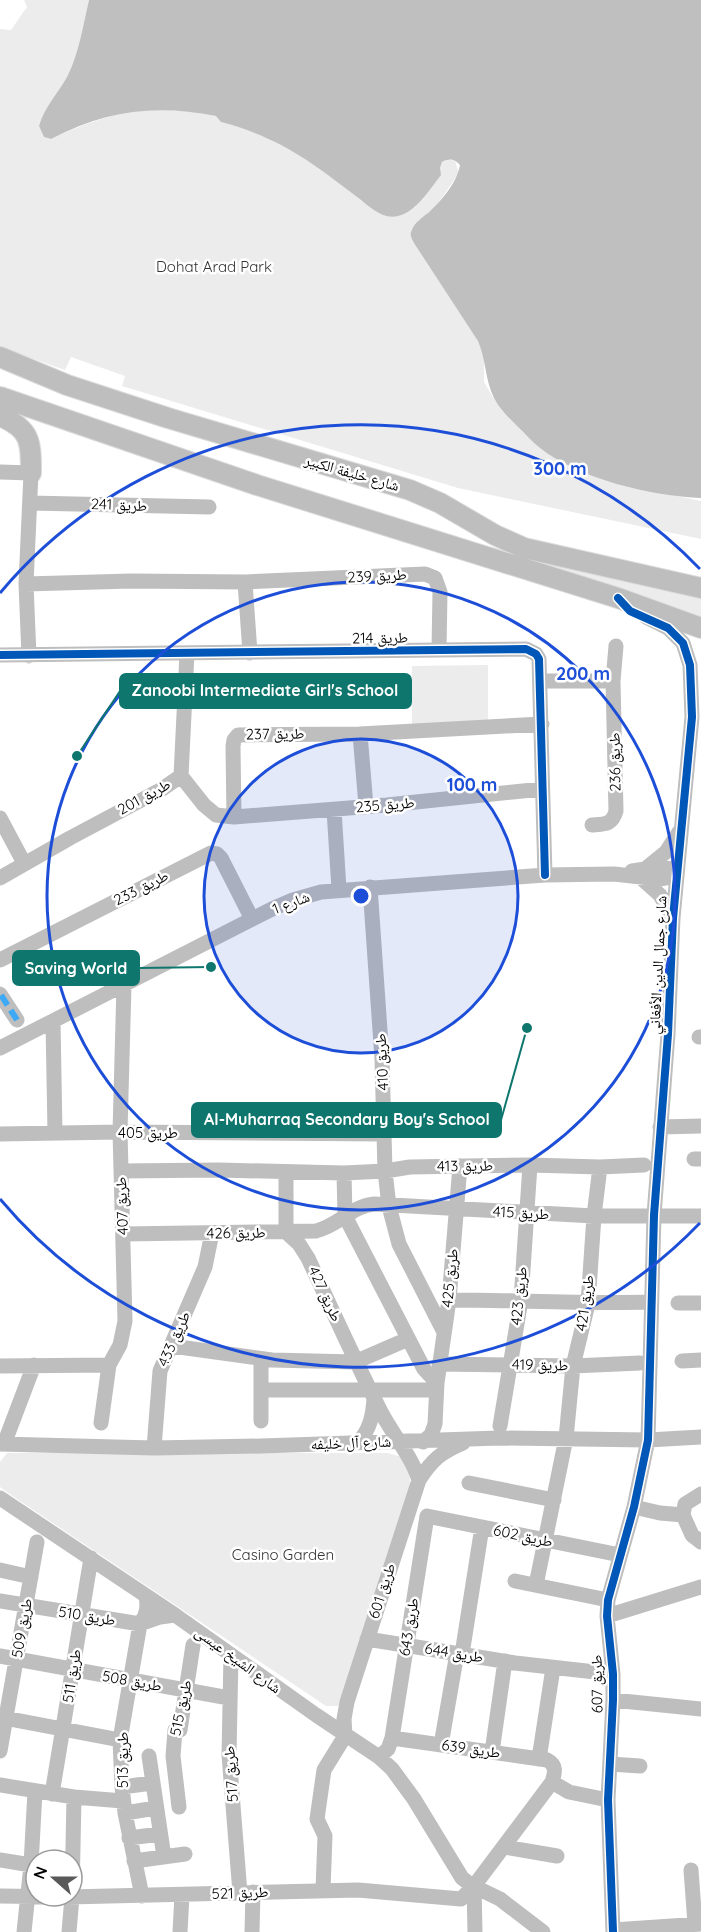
<svg xmlns="http://www.w3.org/2000/svg" width="701" height="1932" font-family="Quicksand,'Noto Naskh Arabic',sans-serif">
  <rect width="100%" height="100%" fill="#fff"/>
  <path fill="#ececec" d="M 24,0 L 89,0 C 83,25 79,54 67,77 C 58,93 45,108 39,126 L 44,137 L 51,139 C 110,111 152,103 217,116 L 221,122 C 236,126 251,130 265,136 C 304,152 339,183 372,209 L 440,168 L 442,162 L 448,159 L 455,161 L 459,173 L 436,206 L 420,220 L 484,354 L 484,382 L 494,399 L 510,419 L 540,448 L 565,463 L 598,477 L 634,487 L 701,501 L 701,539 L 458,488 L 122,386 L 125,376 L 71,357 L 65,370 L 0,347 L 0,29 L 11,30 L 27,7 Z
    M 480,544 L 701,593 L 701,621 L 479,548 Z
    M 488,665 L 488,723 L 412,724 L 412,666 Z
    M 7,1453 L 387,1453 L 402,1457 L 410,1472 L 410,1486 L 348,1694 L 338,1706 L 326,1706 L 8,1493 L 0,1487 L 0,1462 Z"/>
  <path fill="#bfbfbf" d="M 89,0 L 701,0 L 701,498 C 651,496 580,479 540,448 C 532,442 525,433 517,426 C 509,418 499,408 494,398 C 485,380 486,359 478,341 L 414,243 C 412,239 409,235 412,230 C 414,223 423,217 428,213 C 441,201 457,183 460,165 C 454,159 450,158 442,162 L 440,168 L 441,175 C 430,189 416,212 398,216 C 382,220 369,206 357,197 C 311,161 278,137 221,122 L 216,116 C 156,104 106,110 51,139 L 44,137 L 39,126 C 44,108 58,93 67,77 C 79,54 83,25 89,0 Z"/>
  <g fill="none" stroke-linecap="round" stroke-linejoin="round">
    <defs>
      <path id="major" d="M 0,357 L 67,385 L 168,418 L 410,490 L 440,503 L 495,535 L 524,548 L 701,588
        M 0,397 L 257,485 L 618,598 L 701,628
        M 0,416 C 31,429 31,442 31,473"/>
    </defs>
    <use href="#major" stroke="#dbdbdb" stroke-width="22"/>
    <path stroke="#bebebe" stroke-width="15" d="M 0,472 L 31,473 L 26,584 L 29,656
      M 30,503 L 209,507
      M 245,582 L 250,653
      M 26,584 L 131,581 L 245,582 L 425,574 L 435,578 L 440,592 L 439,650
      M 0,655 L 526,649 L 536,654 L 539,659 L 545,875
      M 540,681 L 613,681
      M 360,734 L 366,806
      M 181,776 L 204,805 L 216,815 L 234,817 L 387,805 L 542,789
      M 181,776 L 187,653
      M 334,810 L 339,889
      M 234,817 L 233,746 L 234,740 L 238,735 L 360,734 L 542,724
      M 0,818 L 24,863
      M 592,825 C 605,824 612,825 616,811 L 613,681 L 616,646
      M 645,869 L 666,852 L 679,832
      M 632,871 L 659,867 L 677,870
      M 0,878 L 70,838 L 162,789 L 181,776
      M 641,878 L 660,895 L 672,916
      M 370,887 L 382,1059 L 385,1171 L 389,1206 L 399,1244 L 444,1332
      M 0,960 L 211,853 L 217,854 L 221,858 L 252,919
      M 0,994 L 17,1020
      M 53,1021 L 55,1133
      M 699,1037 L 701,1037
      M 0,1048 L 272,909 L 293,900 L 321,892 L 545,875 L 614,874 L 659,879 L 677,876
      M 660,1127 L 701,1126
      M 0,1134 L 120,1132 L 385,1134
      M 694,1159 L 701,1159
      M 121,1171 L 219,1170 L 344,1173 L 385,1171 L 410,1167 L 530,1165 L 600,1167 L 644,1165
      M 286,1172 L 286,1232 L 299,1244 L 308,1258 C 332,1310 355,1361 381,1412 C 393,1435 411,1455 419,1480
      M 344,1173 L 345,1216 L 424,1369 L 437,1383
      M 123,1234 L 316,1231 C 338,1226 352,1206 374,1204 L 594,1216 L 701,1216
      M 449,1300 C 516,1300 583,1304 650,1302
      M 678,1303 L 701,1303
      M 172,1346 L 272,1360 L 355,1362 L 408,1339
      M 261,1359 L 261,1421
      M 682,1361 L 701,1360
      M 439,1364 L 573,1366 L 640,1363
      M 0,1366 L 109,1365
      M 261,1390 L 436,1390
      M 101,1423 L 109,1365 L 120,1345 L 125,1321 L 120,1132 L 124,985
      M 500,1426 L 521,1300 L 530,1165
      M 423,1442 L 431,1435 L 435,1424 L 437,1383 L 449,1300 L 460,1166
      M 358,1443 C 370,1429 373,1416 374,1398
      M 0,1444 L 154,1448 L 261,1446 L 499,1438 L 648,1440 L 701,1437
      M 4,1444 L 34,1365
      M 154,1448 L 160,1371 L 205,1267 L 212,1233
      M 469,1483 L 554,1500
      M 0,1498 L 175,1615 L 316,1715 L 379,1757 L 392,1769 L 414,1799 L 462,1878 L 471,1885 L 500,1899 L 543,1932
      M 634,1507 L 660,1513 L 683,1515 L 685,1504 L 701,1494
      M 683,1515 L 692,1535 L 701,1542
      M 0,1570 L 31,1577
      M 515,1581 L 608,1600
      M 536,1585 L 566,1438 L 573,1366 L 588,1304 L 594,1216 L 600,1167
      M 0,1601 L 140,1624 L 160,1617 L 175,1615
      M 607,1616 L 701,1587
      M 367,1639 L 515,1663 L 613,1674
      M 462,1654 L 482,1527
      M 231,1655 L 229,1755 L 240,1893
      M 0,1656 L 229,1698
      M 613,1700 L 701,1709
      M 0,1717 L 120,1740
      M 345,1736 L 344,1719 L 347,1702 L 419,1480 C 432,1460 441,1452 463,1443
      M 392,1738 L 547,1760 C 557,1765 555,1773 552,1782 L 569,1792 L 608,1800
      M 441,1745 L 457,1653
      M 0,1751 L 37,1542
      M 492,1752 L 505,1661
      M 149,1756 L 164,1857
      M 379,1757 L 388,1749 L 392,1738 L 427,1516 L 620,1555
      M 539,1759 L 553,1668
      M 610,1764 L 640,1766
      M 0,1785 L 74,1797 L 123,1801
      M 122,1787 L 152,1783
      M 52,1794 L 91,1558
      M 179,1807 L 173,1756 L 175,1730 L 180,1730 L 193,1645
      M 125,1813 L 156,1808
      M 129,1838 L 160,1834
      M 505,1847 L 557,1856
      M 0,1860 L 31,1865
      M 134,1861 L 185,1854
      M 691,1870 L 695,1924
      M 474,1886 L 475,1932
      M 323,1890 L 325,1836 L 317,1819 L 324,1770 L 345,1736
      M 0,1896 L 68,1897 L 358,1890 L 461,1899 L 474,1886 L 552,1782
      M 142,1896 L 125,1813 L 122,1787 L 120,1740 L 140,1624 C 147,1615 148,1607 146,1596
      M 613,1930 L 701,1924
      M 24,1932 L 31,1865 L 35,1791
      M 69,1932 L 72,1897 L 74,1797
      M 180,1932 L 182,1895
      M 252,1932 L 253,1892
      M 613,1932 L 608,1800 L 613,1700 L 613,1674 L 607,1616 L 608,1600 L 634,1507 L 648,1440 L 654,1215 L 668,1034 L 673,918 L 692,717 L 690,665 L 683,643 L 668,628 L 646,617"/>
    <use href="#major" stroke="#bebebe" stroke-width="20"/>
    <path stroke="#3fa9f5" stroke-width="6" stroke-dasharray="12 6" stroke-linecap="butt" d="M 1,995 L 17,1020"/>
    <defs>
      <path id="cycleway" d="M 0,655 L 526,649 L 536,654 L 539,659 L 545,875
        M 613,1932 L 608,1800 L 613,1700 L 613,1674 L 607,1616 L 608,1600 L 634,1507 L 648,1440 L 654,1215 L 668,1034 L 673,918 L 692,717 L 690,665 L 683,643 L 668,628 L 630,611 L 618,598"/>
    </defs>
    <use href="#cycleway" stroke="#fff" stroke-width="11"/>
    <use href="#cycleway" stroke="#0057b8" stroke-width="8"/>
  </g>
  <circle cx="361" cy="896" r="157" fill="#1d4ed8" fill-opacity=".12"/>
  <g fill="none" stroke="#1d4ed8" stroke-width="3">
    <circle cx="361" cy="896" r="157"/>
    <circle cx="361" cy="896" r="314"/>
    <path d="M700 1223A471 471 0 0 1 0 1199M0 593A471 471 0 0 1 700 569"/>
  </g>
  <g text-anchor="middle" stroke-width="5" stroke-linejoin="round" paint-order="stroke">
    <g font-size="15" fill="#333" stroke="#fff">
      <text x="214" y="272">Dohat Arad Park</text>
      <text x="283" y="1560">Casino Garden</text>
    </g>
    <g font-size="15" fill="#000" stroke="#fff">
      <text transform="translate(352 473) rotate(16)" y="5">شارع خليفة الكبير</text>
      <text transform="translate(119 505) rotate(2)" y="5">طريق 241</text>
      <text transform="translate(377 576) rotate(-3)" y="5">طريق 239</text>
      <text transform="translate(380 638) rotate(-1)" y="5">طريق 214</text>
      <text transform="translate(275 734) rotate(-1)" y="5">طريق 237</text>
      <text transform="translate(615 762) rotate(-91)" y="5">طريق 236</text>
      <text transform="translate(144 797) rotate(-29)" y="5">طريق 201</text>
      <text transform="translate(385 805) rotate(-5)" y="5">طريق 235</text>
      <text transform="translate(141 888) rotate(-27)" y="5">طريق 233</text>
      <text transform="translate(291 903) rotate(-21)" y="5">شارع 1</text>
      <text transform="translate(658 965) rotate(-87)" y="5">شارع جمال الدين الأفغاني</text>
      <text transform="translate(382 1062) rotate(-93)" y="5">طريق 410</text>
      <text x="148" y="1138">طريق 405</text>
      <text transform="translate(465 1166) rotate(-1)" y="5">طريق 413</text>
      <text transform="translate(122 1206) rotate(-92)" y="5">طريق 407</text>
      <text transform="translate(521 1213) rotate(3)" y="5">طريق 415</text>
      <text transform="translate(236 1233) rotate(-1)" y="5">طريق 426</text>
      <text transform="translate(450 1278) rotate(-84)" y="5">طريق 425</text>
      <text transform="translate(325 1294) rotate(65)" y="5">طريق 427</text>
      <text transform="translate(519 1296) rotate(-84)" y="5">طريق 423</text>
      <text transform="translate(585 1303) rotate(-82)" y="5">طريق 421</text>
      <text transform="translate(174 1339) rotate(-66)" y="5">طريق 433</text>
      <text transform="translate(540 1365) rotate(1)" y="5">طريق 419</text>
      <text transform="translate(351 1443) rotate(-2)" y="5">شارع آل خليفه</text>
      <text transform="translate(523 1536) rotate(12)" y="5">طريق 602</text>
      <text transform="translate(382 1591) rotate(-72)" y="5">طريق 601</text>
      <text transform="translate(87 1616) rotate(9)" y="5">طريق 510</text>
      <text transform="translate(409 1627) rotate(-81)" y="5">طريق 643</text>
      <text transform="translate(22 1628) rotate(-80)" y="5">طريق 509</text>
      <text transform="translate(454 1653) rotate(9)" y="5">طريق 644</text>
      <text transform="translate(238 1660) rotate(36)" y="5">شارع الشيخ عيسى</text>
      <text transform="translate(72 1676) rotate(-81)" y="5">طريق 511</text>
      <text transform="translate(132 1681) rotate(10)" y="5">طريق 508</text>
      <text transform="translate(597 1684) rotate(-91)" y="5">طريق 607</text>
      <text transform="translate(181 1708) rotate(-78)" y="5">طريق 515</text>
      <text transform="translate(471 1749) rotate(8)" y="5">طريق 639</text>
      <text transform="translate(123 1760) rotate(-90)" y="5">طريق 513</text>
      <text transform="translate(231 1774) rotate(-94)" y="5">طريق 517</text>
      <text transform="translate(240 1893) rotate(-2)" y="5">طريق 521</text>
    </g>
  </g>
  <circle cx="361" cy="896" r="9" fill="#1d4ed8" stroke="#fff" stroke-width="3"/>
  <g font-size="18" text-anchor="middle" font-weight="bold" fill="#1d4ed8" stroke="#fff" stroke-width="5" stroke-linejoin="round" paint-order="stroke">
    <text x="560" y="475">300 m</text>
    <text x="583" y="680">200 m</text>
    <text x="472" y="791">100 m</text>
  </g>
  <path fill="none" stroke="#0f766e" stroke-width="2" d="M77 756L120 691M211 967L139 968M527 1028L501 1120"/>
  <g fill="#0f766e" stroke="#fff" stroke-width="2">
    <circle cx="77" cy="756" r="6"/>
    <circle cx="211" cy="967" r="6"/>
    <circle cx="527" cy="1028" r="6"/>
  </g>
  <g fill="#0f766e" stroke="#0f766e" stroke-width="2">
    <rect x="120" y="674" width="291" height="34" rx="6"/>
    <rect x="13" y="951" width="126" height="34" rx="6"/>
    <rect x="192" y="1103" width="309" height="34" rx="6"/>
  </g>
  <g font-size="16" text-anchor="middle" font-weight="bold" fill="#fff">
    <text x="265" y="696">Zanoobi Intermediate Girl's School</text>
    <text x="76" y="974">Saving World</text>
    <text x="347" y="1125">Al-Muharraq Secondary Boy's School</text>
  </g>
  <g transform="translate(54 1878) rotate(291)"><circle r="28" fill="#ffffff" stroke="#999999" stroke-width="1.5"/>
  <path d="M0-4.5L10 22L0 15L-10 22Z" fill="#595959"/>
  <text y="-9" font-size="16" font-weight="bold" text-anchor="middle" fill="#000000">N</text>
  </g>
</svg>
